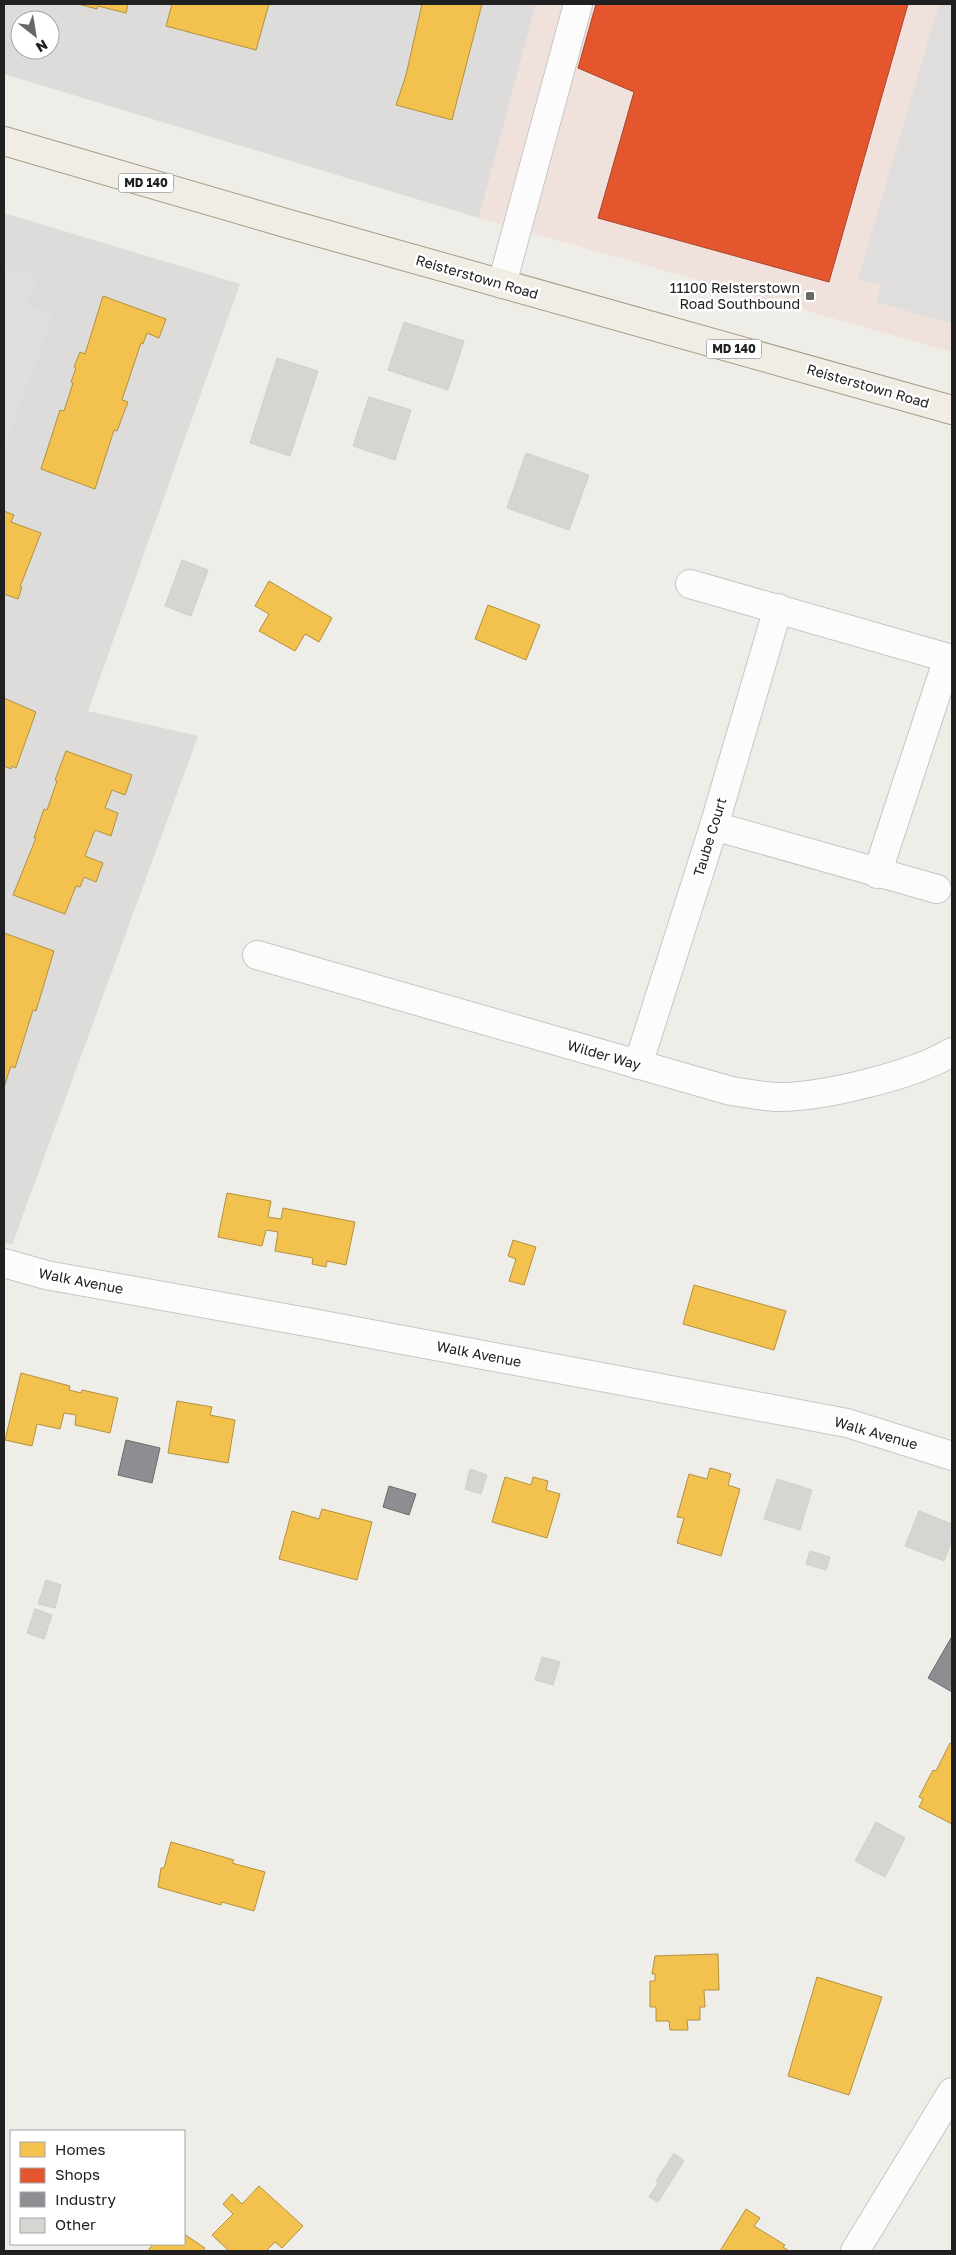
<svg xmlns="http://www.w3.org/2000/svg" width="956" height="2255" font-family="'Golos Text',sans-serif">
  <rect width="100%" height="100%" fill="#eeede8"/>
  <path fill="#dddcda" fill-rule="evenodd" d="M 4,4 L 536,4 L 479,218 L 4,74 ZM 20,20 L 50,20 L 50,50 L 20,50 Z
    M 4,213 L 240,284 L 88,711 L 198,736 L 12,1245 L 4,1242 Z"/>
  <path fill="#f1e1dc" d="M 536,4 L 952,4 L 952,352 L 479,218 Z"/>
  <path fill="#dfdedc" d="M 939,4 L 952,4 L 952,324 L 876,302 L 881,285 L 858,279 Z
    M 4,266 L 37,278 L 27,304 L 54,314 L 4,448 Z"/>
  <path fill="#f2c14e" stroke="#b39140" d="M 78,4 L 128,4 L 126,13 L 98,6 L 97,9 Z
    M 172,4 L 269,4 L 256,50 L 166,26 Z
    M 422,4 L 482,4 L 452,120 L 396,105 L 406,75 Z
    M 103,296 L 166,319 L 159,338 L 147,333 L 143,344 L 141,343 L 122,400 L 128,402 L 117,431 L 114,430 L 95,489 L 41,469 L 60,410 L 64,411 L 73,383 L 71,382 L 76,368 L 74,367 L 80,352 L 85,354 Z
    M 4,511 L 14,515 L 11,522 L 41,533 L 20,587 L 22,587 L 18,599 L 4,594 Z
    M 269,581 L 332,618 L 319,642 L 305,634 L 295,651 L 259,631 L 269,614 L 255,606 Z
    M 488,605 L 540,625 L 526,660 L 475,639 Z
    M 4,698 L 36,712 L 16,768 L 12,766 L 11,769 L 4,766 Z
    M 66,751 L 132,775 L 125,795 L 112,790 L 105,808 L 118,813 L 111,836 L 95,830 L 85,856 L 103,863 L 96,882 L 84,877 L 80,887 L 76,886 L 65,914 L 13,895 L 36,838 L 34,838 L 44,809 L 47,810 L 57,781 L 55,780 Z
    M 4,933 L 54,951 L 36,1011 L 33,1010 L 15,1068 L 11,1066 L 4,1087 Z
    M 227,1193 L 271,1201 L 268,1217 L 281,1219 L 283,1208 L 355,1222 L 346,1265 L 327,1261 L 326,1267 L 312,1264 L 313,1258 L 275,1251 L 278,1232 L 266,1230 L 262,1246 L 218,1237 Z
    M 513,1240 L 536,1247 L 524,1285 L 509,1281 L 516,1259 L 508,1256 Z
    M 694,1285 L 786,1311 L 774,1350 L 683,1324 Z
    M 21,1373 L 70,1386 L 69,1390 L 81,1393 L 82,1390 L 118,1398 L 110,1433 L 75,1425 L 76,1415 L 64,1413 L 60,1429 L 37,1424 L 32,1446 L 5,1440 Z
    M 177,1401 L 212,1407 L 210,1415 L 235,1420 L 228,1463 L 168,1453 Z
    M 710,1468 L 731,1474 L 728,1485 L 740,1489 L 721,1556 L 677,1543 L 684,1518 L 677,1517 L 689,1474 L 707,1479 Z
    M 505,1477 L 531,1485 L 533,1477 L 548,1481 L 546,1490 L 560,1494 L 547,1538 L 492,1522 Z
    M 322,1509 L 372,1522 L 357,1580 L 279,1559 L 292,1511 L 319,1519 Z
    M 950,1743 L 952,1744 L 952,1824 L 919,1807 L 923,1799 L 919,1797 L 933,1770 L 936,1771 Z
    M 171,1842 L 234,1860 L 232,1863 L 265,1872 L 254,1911 L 222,1902 L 221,1905 L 158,1887 L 161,1868 L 164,1868 Z
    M 718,1954 L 719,1990 L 704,1990 L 705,2007 L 700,2007 L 700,2020 L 687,2020 L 688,2030 L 670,2030 L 669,2021 L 656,2021 L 656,2007 L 650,2007 L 650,1981 L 655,1981 L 655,1974 L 652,1974 L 655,1956 Z
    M 817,1977 L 882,1997 L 849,2095 L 788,2076 Z
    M 259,2186 L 303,2226 L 282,2248 L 275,2242 L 266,2251 L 229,2251 L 212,2235 L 233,2214 L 223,2204 L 232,2194 L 242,2204 Z
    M 746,2209 L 760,2218 L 754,2226 L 785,2245 L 783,2247 L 789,2251 L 720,2251 Z
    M 184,2234 L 205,2248 L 203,2251 L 148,2251 L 153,2244 L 184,2244 Z"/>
  <path fill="#e4572e" stroke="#a9462a" d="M 596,4 L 908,4 L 829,282 L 598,218 L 634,92 L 578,68 Z"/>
  <path fill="#8d8d92" stroke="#6c6c70" d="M 126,1440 L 160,1448 L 152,1483 L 118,1475 Z
    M 389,1486 L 416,1494 L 409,1515 L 383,1507 Z
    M 951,1638 L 952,1639 L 952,1692 L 928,1678 Z"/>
  <path fill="#d7d5d1" stroke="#d1cec9" d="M 404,322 L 464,341 L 448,390 L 388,370 Z
    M 277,358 L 318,371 L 290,456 L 250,443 Z
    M 369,397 L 411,410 L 395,460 L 353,446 Z
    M 526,453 L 589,475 L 569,530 L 507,508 Z
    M 182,560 L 208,570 L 191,616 L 165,606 Z
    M 470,1469 L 487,1475 L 481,1494 L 465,1489 Z
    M 777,1479 L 812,1490 L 800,1530 L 764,1519 Z
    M 919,1511 L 952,1524 L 952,1540 L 944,1561 L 905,1546 Z
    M 810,1551 L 830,1557 L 826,1570 L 806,1564 Z
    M 46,1580 L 61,1585 L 55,1608 L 38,1604 Z
    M 35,1609 L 52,1615 L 44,1639 L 27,1633 Z
    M 542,1657 L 560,1662 L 553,1685 L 535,1680 Z
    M 876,1822 L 905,1838 L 885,1877 L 855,1861 Z
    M 674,2153 L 684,2161 L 658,2202 L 649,2197 L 658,2183 L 656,2181 Z"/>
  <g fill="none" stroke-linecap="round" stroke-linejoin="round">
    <defs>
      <path id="minor" d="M 502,284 L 578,4
        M 690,584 L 948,658 L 877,874
        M 714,826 L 937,889
        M 257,955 L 731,1091 C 745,1093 761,1096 776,1097 C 820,1098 915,1075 952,1052
        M 638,1065 L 714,826 L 778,608
        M 4,1263 L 46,1275 L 307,1322 L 847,1423 L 952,1456
        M 855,2251 L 952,2092"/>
      <path id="major" d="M 4,141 L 289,224 L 952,410"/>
    </defs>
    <use href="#minor" stroke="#c7c6c4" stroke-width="30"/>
    <use href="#major" stroke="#a59d84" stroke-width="30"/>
    <use href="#minor" stroke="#fcfcfc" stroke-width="28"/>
    <use href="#major" stroke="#f1ede5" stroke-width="28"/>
  </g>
  <rect fill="#686866" stroke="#fff" stroke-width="2" x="805" y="291" width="10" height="10" rx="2.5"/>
  <g text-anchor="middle" stroke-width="5" stroke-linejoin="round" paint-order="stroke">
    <g fill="#fff" stroke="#636363" stroke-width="1">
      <rect x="118.5" y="173.5" width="55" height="19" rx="4"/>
      <rect x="706.5" y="339.5" width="55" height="19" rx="4"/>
    </g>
    <g font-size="12" font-weight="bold" fill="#202020">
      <text x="146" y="187">MD 140</text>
      <text x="734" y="353">MD 140</text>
    </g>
    <g font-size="14" fill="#202020" stroke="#fff">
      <text transform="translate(477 277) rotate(16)" y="5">Reisterstown Road</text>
      <text transform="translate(868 386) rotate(16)" y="5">Reisterstown Road</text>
      <text transform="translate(710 837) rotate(-73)" y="5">Taube Court</text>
      <text transform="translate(604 1055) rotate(16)" y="5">Wilder Way</text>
      <text transform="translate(81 1281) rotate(11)" y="5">Walk Avenue</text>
      <text transform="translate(479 1354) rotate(11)" y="5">Walk Avenue</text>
      <text transform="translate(876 1433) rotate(16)" y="5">Walk Avenue</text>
    </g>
    <g font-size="14" fill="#202020" stroke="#fff" text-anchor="end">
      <text x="800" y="293">11100 Reisterstown<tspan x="800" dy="16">Road Southbound</tspan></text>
    </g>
  </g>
  <rect width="956" height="2255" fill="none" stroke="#202020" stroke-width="10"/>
  <rect x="10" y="2130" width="175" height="115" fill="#ffffff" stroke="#a6a6a6"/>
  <rect x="20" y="2142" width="25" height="15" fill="#f2c14e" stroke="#a6a6a6"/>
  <text x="55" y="2155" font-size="15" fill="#202020">Homes</text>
  <rect x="20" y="2168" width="25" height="15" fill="#e4572e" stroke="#a6a6a6"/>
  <text x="55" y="2180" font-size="15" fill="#202020">Shops</text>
  <rect x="20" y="2192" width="25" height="15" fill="#8d8d92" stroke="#a6a6a6"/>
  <text x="55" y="2205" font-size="15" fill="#202020">Industry</text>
  <rect x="20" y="2218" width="25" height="15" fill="#d7d5d1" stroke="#a6a6a6"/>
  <text x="55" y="2230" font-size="15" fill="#202020">Other</text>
  <g transform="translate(35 35) rotate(149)"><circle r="24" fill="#ffffff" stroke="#a6a6a6"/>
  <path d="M0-4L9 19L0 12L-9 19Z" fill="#686866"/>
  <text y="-8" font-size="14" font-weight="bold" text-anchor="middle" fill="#202020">N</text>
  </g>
</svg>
